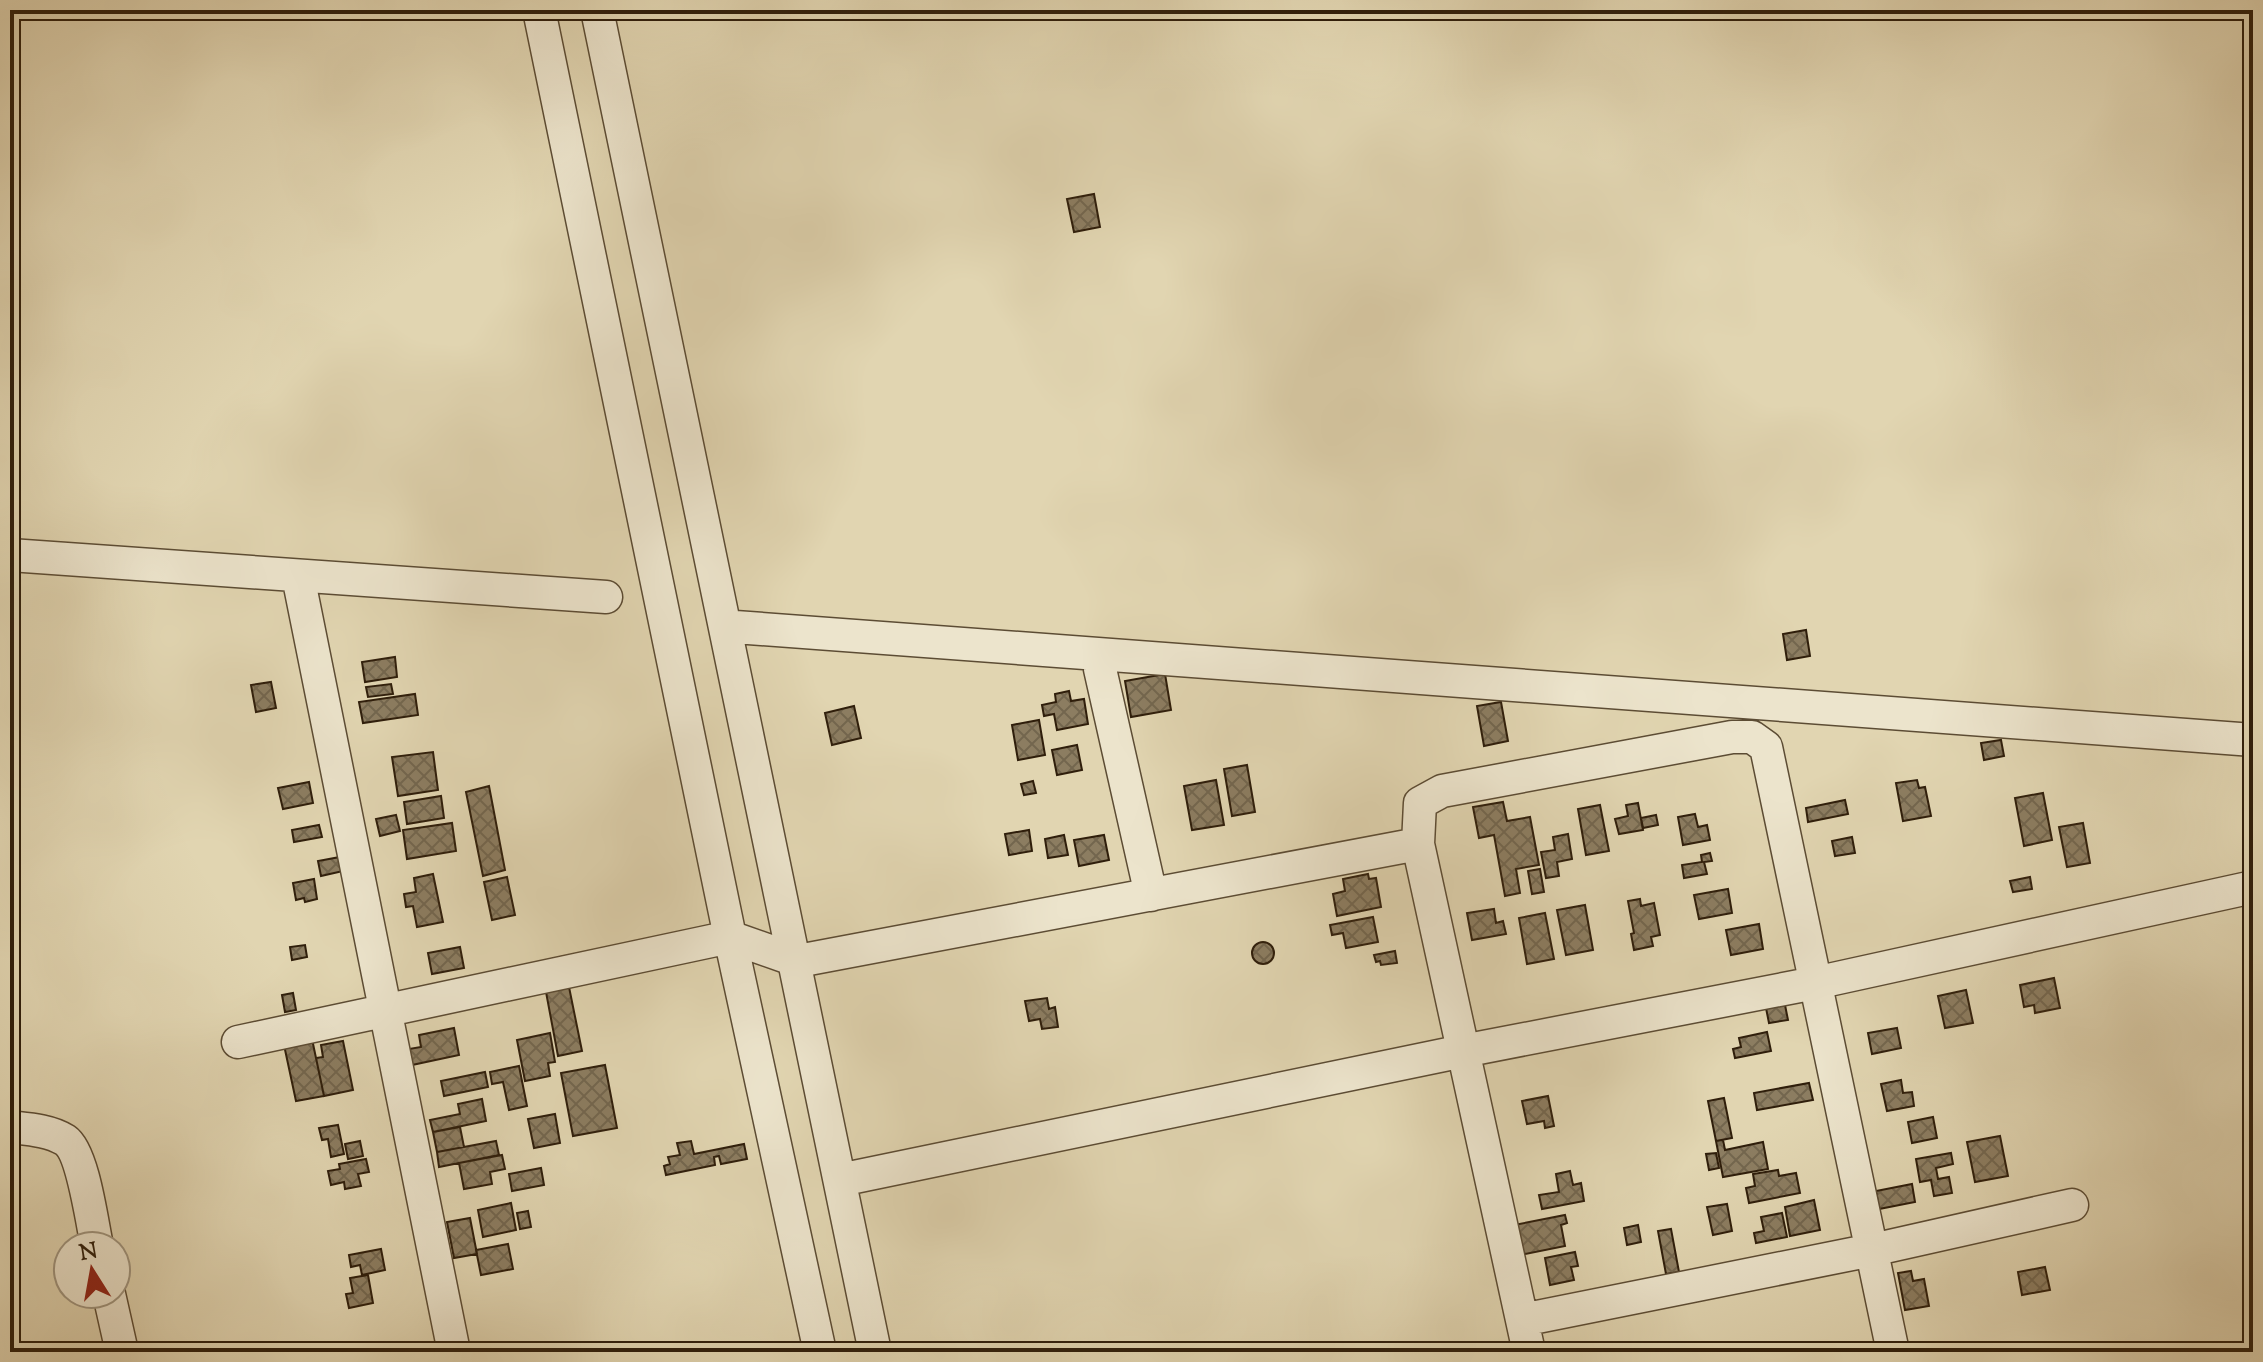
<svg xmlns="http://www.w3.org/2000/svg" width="2263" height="1362" font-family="'Sorts Mill Goudy',serif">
  <defs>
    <pattern id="building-cross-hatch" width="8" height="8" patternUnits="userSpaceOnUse" patternTransform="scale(2)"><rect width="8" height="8" fill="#8c7d61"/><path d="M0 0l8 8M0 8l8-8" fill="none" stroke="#73664e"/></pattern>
  </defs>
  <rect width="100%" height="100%" fill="#e1d5b1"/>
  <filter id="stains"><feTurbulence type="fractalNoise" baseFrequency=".0025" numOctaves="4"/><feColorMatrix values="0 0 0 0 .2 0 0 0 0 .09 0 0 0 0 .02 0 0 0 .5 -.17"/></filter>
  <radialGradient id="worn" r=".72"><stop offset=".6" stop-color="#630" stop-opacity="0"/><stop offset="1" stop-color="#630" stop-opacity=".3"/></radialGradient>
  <path fill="url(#building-cross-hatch)" stroke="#2f1e0b" stroke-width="2" d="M 1094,194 L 1100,227 L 1074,232 L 1067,199 Z
    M 1806,630 L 1810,656 L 1787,660 L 1783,634 Z
    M 395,657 L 397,677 L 365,682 L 362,662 Z
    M 1165,674 L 1171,710 L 1131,717 L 1125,681 Z
    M 271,682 L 276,708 L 256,712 L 251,685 Z
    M 391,684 L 393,694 L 368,697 L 366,687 Z
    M 1069,691 L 1071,701 L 1084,699 L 1088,724 L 1057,730 L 1054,714 L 1044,716 L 1042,705 L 1056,702 L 1055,694 Z
    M 415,694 L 418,715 L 363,723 L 359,702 Z
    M 1501,702 L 1508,741 L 1484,746 L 1477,706 Z
    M 854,706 L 861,738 L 832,745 L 825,713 Z
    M 1039,720 L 1045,755 L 1018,760 L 1012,725 Z
    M 2001,740 L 2004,756 L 1984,760 L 1981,743 Z
    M 1077,745 L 1082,770 L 1057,775 L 1052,750 Z
    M 433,752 L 438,790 L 398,796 L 392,757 Z
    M 1247,765 L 1255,812 L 1232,816 L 1224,769 Z
    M 1216,780 L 1224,825 L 1192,830 L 1184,786 Z
    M 1917,780 L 1919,788 L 1925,787 L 1931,816 L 1903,821 L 1896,783 Z
    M 1033,781 L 1036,793 L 1024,795 L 1021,784 Z
    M 309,782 L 313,803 L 283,809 L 278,788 Z
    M 489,786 L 505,870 L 483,876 L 466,792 Z
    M 2043,793 L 2052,840 L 2024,846 L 2015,798 Z
    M 441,796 L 444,818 L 407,824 L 404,802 Z
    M 1845,800 L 1848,814 L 1808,822 L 1806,808 Z
    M 1503,802 L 1507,821 L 1530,817 L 1539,865 L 1516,869 L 1520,893 L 1505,896 L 1494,835 L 1479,838 L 1473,807 Z
    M 1638,803 L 1643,830 L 1619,834 L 1615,819 L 1628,816 L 1626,805 Z
    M 1600,805 L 1609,851 L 1586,855 L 1578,809 Z
    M 1695,814 L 1698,827 L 1707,825 L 1710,840 L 1683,845 L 1678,817 Z
    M 396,815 L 400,831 L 380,836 L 376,819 Z
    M 1656,815 L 1658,825 L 1643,828 L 1641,818 Z
    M 452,823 L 456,851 L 407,859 L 403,830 Z
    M 2083,823 L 2090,863 L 2067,867 L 2059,827 Z
    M 319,825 L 322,837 L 294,842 L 292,830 Z
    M 1029,830 L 1032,851 L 1009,855 L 1005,834 Z
    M 1568,834 L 1572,859 L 1557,862 L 1559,876 L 1546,878 L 1541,852 L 1555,850 L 1553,837 Z
    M 1064,835 L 1068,855 L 1048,858 L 1045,839 Z
    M 1104,835 L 1109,860 L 1079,866 L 1074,840 Z
    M 1852,837 L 1855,853 L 1835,856 L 1832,841 Z
    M 1710,853 L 1712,861 L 1704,862 L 1707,874 L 1684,878 L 1682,865 L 1702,862 L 1701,855 Z
    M 340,857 L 343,871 L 321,876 L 318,861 Z
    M 1540,869 L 1544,892 L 1532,894 L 1528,871 Z
    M 433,874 L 443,922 L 417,927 L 413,906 L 406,907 L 404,894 L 416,892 L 414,878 Z
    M 1368,874 L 1369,879 L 1376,878 L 1381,907 L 1337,916 L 1333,894 L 1345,891 L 1343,879 Z
    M 507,877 L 515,915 L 492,920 L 484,882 Z
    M 2030,877 L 2032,889 L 2013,892 L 2010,881 Z
    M 314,879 L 317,899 L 305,902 L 304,898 L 296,900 L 293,883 Z
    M 1728,889 L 1732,913 L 1699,919 L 1694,895 Z
    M 1640,899 L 1641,906 L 1654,903 L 1660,935 L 1651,937 L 1653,946 L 1634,950 L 1631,934 L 1634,933 L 1628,901 Z
    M 1585,905 L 1593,950 L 1566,955 L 1557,910 Z
    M 1494,909 L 1496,923 L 1503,921 L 1506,934 L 1472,940 L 1467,913 Z
    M 1545,913 L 1554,959 L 1527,964 L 1519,918 Z
    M 1373,917 L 1378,942 L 1346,948 L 1343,933 L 1332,935 L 1330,925 Z
    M 1759,924 L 1763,949 L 1731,955 L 1726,930 Z
    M1252 953a11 11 0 1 1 22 0a11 11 0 1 1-22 0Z
    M 305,945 L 307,957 L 292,960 L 290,947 Z
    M 460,947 L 464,968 L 432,974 L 428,953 Z
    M 1395,951 L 1397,963 L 1381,965 L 1380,961 L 1376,962 L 1374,955 Z
    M 2054,978 L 2060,1008 L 2035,1013 L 2034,1005 L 2024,1007 L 2020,985 Z
    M 569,987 L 582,1051 L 558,1056 L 546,992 Z
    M 1966,990 L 1973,1023 L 1945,1028 L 1938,996 Z
    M 293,993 L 296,1010 L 285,1012 L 282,995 Z
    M 1047,998 L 1049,1009 L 1055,1007 L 1058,1027 L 1042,1029 L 1040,1019 L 1029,1021 L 1025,1001 Z
    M 1785,1005 L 1788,1020 L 1769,1023 L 1766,1008 Z
    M 454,1028 L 459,1055 L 412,1065 L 409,1049 L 421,1047 L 419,1035 Z
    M 1897,1028 L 1901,1048 L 1872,1054 L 1868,1033 Z
    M 1767,1032 L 1771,1051 L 1735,1058 L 1733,1049 L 1741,1047 L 1739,1038 Z
    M 550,1033 L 555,1062 L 548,1063 L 550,1076 L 525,1081 L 517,1040 Z
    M 312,1039 L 324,1096 L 296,1101 L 284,1045 Z
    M 343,1041 L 353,1090 L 324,1096 L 316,1058 L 323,1057 L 321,1045 Z
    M 605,1065 L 617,1128 L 573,1136 L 561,1073 Z
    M 519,1066 L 527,1106 L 509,1110 L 503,1082 L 492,1084 L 490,1072 Z
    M 485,1072 L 488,1087 L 444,1096 L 441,1081 Z
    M 1901,1080 L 1903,1093 L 1912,1092 L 1914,1106 L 1887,1111 L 1881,1084 Z
    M 1809,1083 L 1813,1100 L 1757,1110 L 1754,1093 Z
    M 1548,1096 L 1554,1126 L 1545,1128 L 1544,1121 L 1527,1124 L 1522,1101 Z
    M 1724,1098 L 1732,1138 L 1716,1141 L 1708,1101 Z
    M 482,1099 L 486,1121 L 433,1132 L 430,1120 L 460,1114 L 458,1104 Z
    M 555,1114 L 560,1143 L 534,1148 L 528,1119 Z
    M 1933,1117 L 1937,1138 L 1912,1143 L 1908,1122 Z
    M 338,1125 L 344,1154 L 331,1157 L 328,1139 L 322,1140 L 319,1128 Z
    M 460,1127 L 464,1147 L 437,1152 L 433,1132 Z
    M 2000,1136 L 2008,1176 L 1975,1182 L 1967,1142 Z
    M 1723,1140 L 1725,1150 L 1763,1142 L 1768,1169 L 1723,1177 L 1716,1141 Z
    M 360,1141 L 363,1156 L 348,1159 L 345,1144 Z
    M 496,1141 L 499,1155 L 439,1167 L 437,1152 Z
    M 691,1141 L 694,1154 L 744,1144 L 747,1159 L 721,1164 L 719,1156 L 714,1157 L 715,1165 L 666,1175 L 664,1166 L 670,1164 L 668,1157 L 680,1155 L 677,1143 Z
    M 1716,1153 L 1719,1168 L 1709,1170 L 1706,1154 Z
    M 1951,1153 L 1953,1164 L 1936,1168 L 1938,1179 L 1949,1177 L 1952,1193 L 1934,1196 L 1931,1180 L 1920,1182 L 1916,1159 Z
    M 502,1155 L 505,1169 L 490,1172 L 492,1184 L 464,1189 L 459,1163 Z
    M 366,1159 L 369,1172 L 358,1174 L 361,1186 L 345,1189 L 344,1182 L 331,1185 L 328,1171 L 340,1169 L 339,1164 Z
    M 541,1168 L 544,1185 L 512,1191 L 509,1174 Z
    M 1778,1170 L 1779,1176 L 1796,1173 L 1800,1193 L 1749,1203 L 1746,1188 L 1755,1186 L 1753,1174 Z
    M 1570,1171 L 1573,1185 L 1581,1183 L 1584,1201 L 1542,1209 L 1539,1195 L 1559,1192 L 1556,1174 Z
    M 1912,1184 L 1915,1202 L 1879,1209 L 1876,1191 Z
    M 1814,1200 L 1820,1230 L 1790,1236 L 1785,1207 Z
    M 511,1203 L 516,1230 L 483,1237 L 478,1210 Z
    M 1727,1204 L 1732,1231 L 1713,1235 L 1707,1207 Z
    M 528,1211 L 531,1227 L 520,1229 L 517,1213 Z
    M 1782,1213 L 1787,1237 L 1756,1243 L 1754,1233 L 1764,1231 L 1761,1217 Z
    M 1565,1215 L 1567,1223 L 1561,1225 L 1565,1246 L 1520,1255 L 1514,1225 Z
    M 470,1218 L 477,1254 L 454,1258 L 447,1222 Z
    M 1638,1225 L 1641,1242 L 1627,1245 L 1624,1228 Z
    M 1671,1229 L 1679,1272 L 1666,1274 L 1658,1231 Z
    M 508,1244 L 513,1269 L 481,1275 L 476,1250 Z
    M 381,1249 L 385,1270 L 362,1275 L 360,1265 L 351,1267 L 349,1255 Z
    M 1575,1252 L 1578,1266 L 1571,1267 L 1574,1280 L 1550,1285 L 1545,1258 Z
    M 2045,1267 L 2050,1290 L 2022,1295 L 2018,1272 Z
    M 1911,1271 L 1913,1281 L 1924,1279 L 1929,1306 L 1905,1310 L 1898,1273 Z
    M 368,1275 L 373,1303 L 349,1308 L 346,1294 L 353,1293 L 350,1278 Z"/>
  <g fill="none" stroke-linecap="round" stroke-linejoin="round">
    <defs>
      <path id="minor" d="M 539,10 L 730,937 L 820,1352
        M 597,10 L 875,1352
        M 10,555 L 606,597
        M 298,576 L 454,1352
        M 735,627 L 2253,740
        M 1100,669 L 1151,895
        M 238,1042 L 730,937 L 798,961 L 1418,844
        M 10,1127 C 27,1129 49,1130 65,1140 C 83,1152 92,1223 97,1246
        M 840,1180 L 1463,1051 L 1815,983 L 2253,887
        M 109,1294 L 122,1352
        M 1522,1320 L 1872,1250 L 2072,1205
        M 1529,1352 L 1418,844 L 1420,803 L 1442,791 L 1732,737 L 1752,737 L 1766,747 L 1893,1352"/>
    </defs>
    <use href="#minor" stroke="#5c4c34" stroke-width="35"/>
    <use href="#minor" stroke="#ece4cc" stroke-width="32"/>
  </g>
  <rect width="2263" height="1362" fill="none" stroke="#e1d5b1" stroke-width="40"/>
  <rect x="12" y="12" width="2239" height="1338" fill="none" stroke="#2f1e0b" stroke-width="4"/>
  <rect x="20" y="20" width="2223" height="1322" fill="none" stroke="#2f1e0b" stroke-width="2"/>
  <g transform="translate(92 1270) rotate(349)"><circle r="38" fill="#ece4cc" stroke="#a0957f" stroke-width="2"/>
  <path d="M0-6L14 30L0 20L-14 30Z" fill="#8f2418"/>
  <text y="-12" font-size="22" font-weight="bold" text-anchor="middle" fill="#2f1e0b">N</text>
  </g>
  <rect width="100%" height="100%" filter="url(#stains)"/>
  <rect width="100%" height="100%" fill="url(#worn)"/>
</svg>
